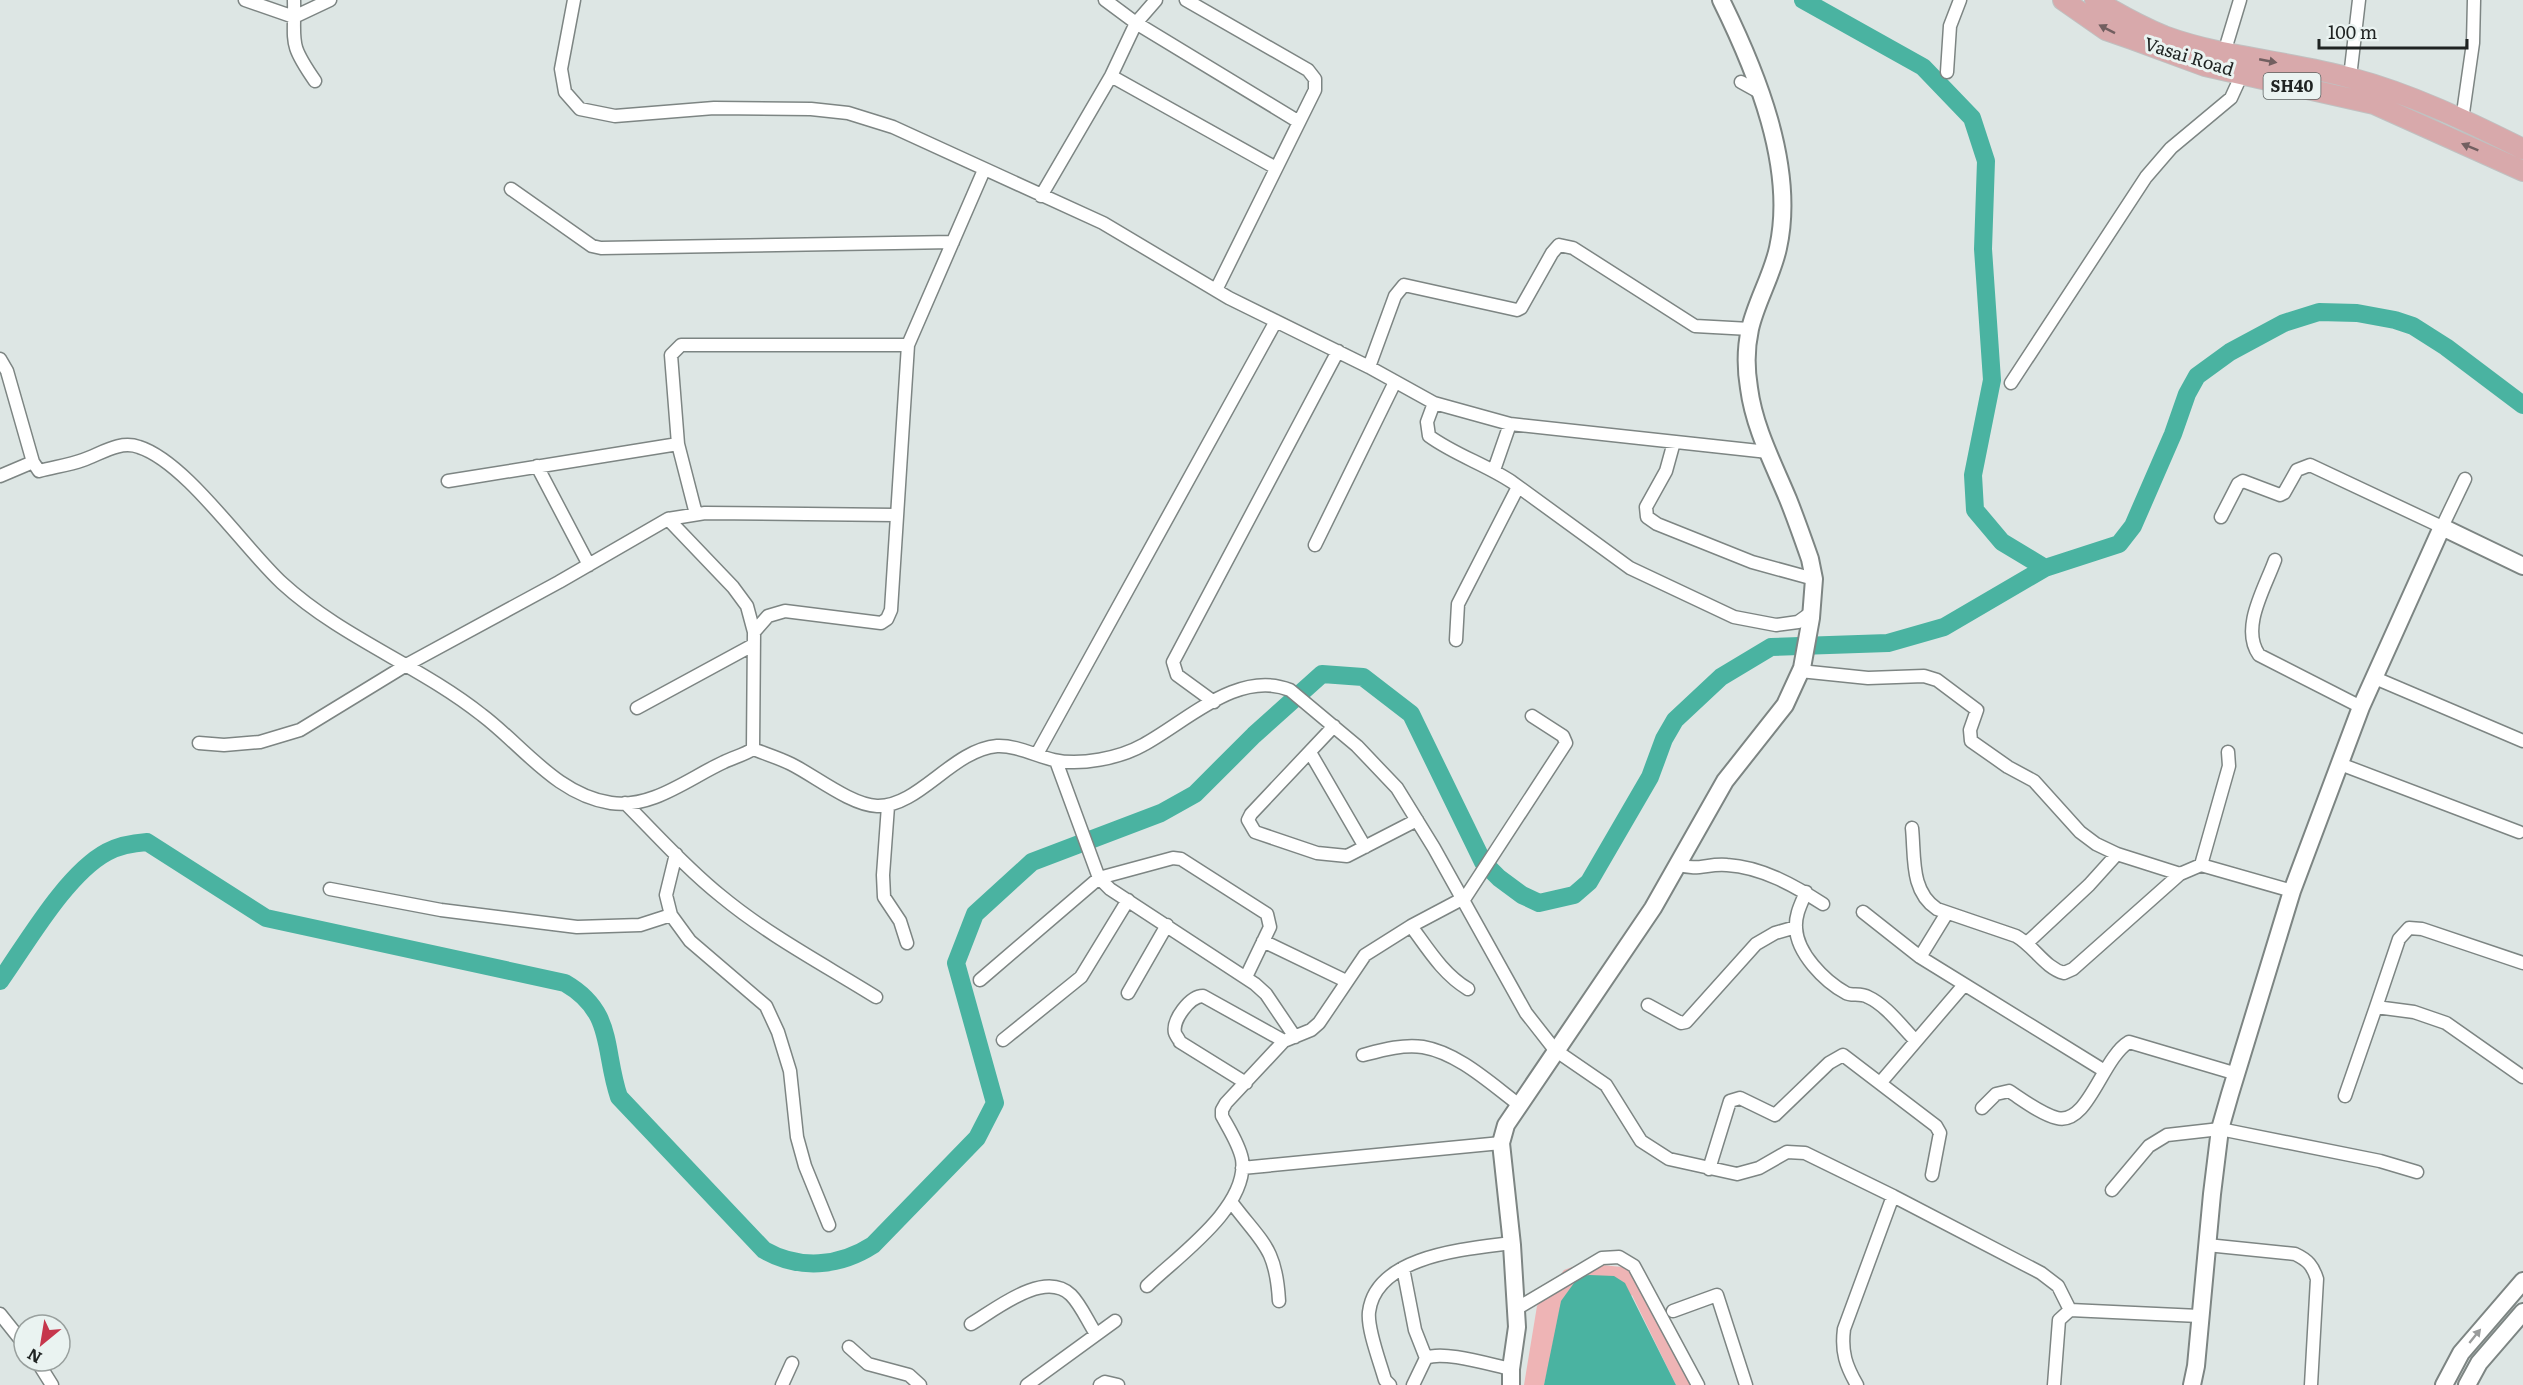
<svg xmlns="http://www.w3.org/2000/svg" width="2523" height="1385" font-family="Literata,serif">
  <rect width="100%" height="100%" fill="#dde6e4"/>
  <path fill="#eeb4b5" d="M 1583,1263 L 1631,1268 L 1692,1385 L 1676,1385 L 1632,1295 L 1547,1373 L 1544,1385 L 1524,1385 L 1537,1306 L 1564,1270 Z"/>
  <path fill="#4ab3a1" d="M 1590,1275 L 1614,1276 L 1625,1283 L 1676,1385 L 1544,1385 L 1561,1301 L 1579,1276 Z"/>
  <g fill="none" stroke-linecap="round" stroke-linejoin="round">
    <path stroke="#4ab3a1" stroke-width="18" d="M 1803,0 L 1923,67 L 1972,118 L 1986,161 L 1983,249 L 1992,380 L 1973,475 L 1975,510 L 2002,542 L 2045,568
      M 0,981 C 27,943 66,874 107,852 C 120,845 133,843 147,842 L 266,918 L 565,983 C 615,1012 603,1050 619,1097 L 764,1250 C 799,1270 839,1267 873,1245 L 977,1138 L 995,1103 L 956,963 L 975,914 L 1032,862 L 1161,813 L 1195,794 L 1254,735 L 1322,674 L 1363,677 L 1411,714 L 1483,862 L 1499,878 L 1522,895 L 1539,903 L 1574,895 L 1589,882 L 1650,777 L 1664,739 L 1675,720 L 1721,677 L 1771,647 L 1888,643 L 1944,627 L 2045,568 L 2119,544 L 2133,526 L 2173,434 L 2187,394 L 2197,376 L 2230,352 L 2284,323 L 2319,312 L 2357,313 L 2395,320 L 2413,326 L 2446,347 L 2523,405"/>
    <defs>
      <path id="street" d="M 245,0 L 294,17 L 330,0
        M 294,0 C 295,44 288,42 315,81
        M 574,0 L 561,69 L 565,92 L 580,109 L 615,116 L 714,108 L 811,109 L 848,113 L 893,127 L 1103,223 L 1229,298 L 1369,367 L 1434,403 L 1510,424 L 1768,452
        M 1105,0 L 1136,23 L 1299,122
        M 1186,0 L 1308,70 L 1315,79 L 1315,90 L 1216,290
        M 2224,53 L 2240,0
        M 1947,72 L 1950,26 L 1960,0
        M 1111,76 L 1276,168
        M 2350,77 L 2359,0
        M 1741,82 L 1759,92
        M 2462,120 L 2473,43 L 2474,0
        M 511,189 L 592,246 L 601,248 L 953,242
        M 1041,196 L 1111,76 L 1136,23 L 1156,0
        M 0,359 L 7,371 L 33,462 L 39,471 C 54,467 69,465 83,460 C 101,454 119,440 139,447 C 186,462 244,548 282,583 C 342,638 419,665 482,715 C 523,746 557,795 611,803 C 652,809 689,778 724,762 C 734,757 744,755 753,749 C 766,754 779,758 791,764 C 815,776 851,805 877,806 C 919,807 952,750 997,746 C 1016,745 1036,756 1054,760 C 1080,766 1120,758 1143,745 C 1186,722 1238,669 1290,690 L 1357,746 L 1397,788 L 1434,848 L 1526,1013 L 1555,1050 L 1606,1085 L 1641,1141 L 1669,1159 L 1737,1174 L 1759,1168 L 1787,1152 L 1805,1153 L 1893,1196 L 1844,1329 C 1841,1352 1846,1366 1857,1385
        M 1369,367 L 1395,296 L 1404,285 L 1517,310 L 1521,308 L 1552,253 L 1559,245 L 1573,248 L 1695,326 L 1750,329
        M 2011,383 L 2146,177 L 2171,148 L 2231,98 L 2242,74
        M 1434,403 L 1427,422 L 1429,436 C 1455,455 1485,464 1512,482 L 1630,568 L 1734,617 L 1776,625 L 1798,622 L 1812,612
        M 1674,442 L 1666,471 L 1646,507 L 1647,517 L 1657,524 L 1752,562 L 1814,579
        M 678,444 L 671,355 L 681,345 L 908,345
        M 537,466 L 589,565
        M 1494,470 L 1510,424
        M 0,476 L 33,462
        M 448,481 L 678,444 L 696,514
        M 2221,517 L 2238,484 L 2243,481 L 2280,495 L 2284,493 L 2297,470 L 2310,465 L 2442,527 L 2465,479
        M 668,519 L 705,513 L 895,515
        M 1315,545 L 1395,382
        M 2275,560 C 2265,588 2240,628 2259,655 L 2361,707
        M 1456,640 L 1458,604 L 1518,487
        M 1800,671 L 1868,678 L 1924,676 L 1937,680 L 1977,710 L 1970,730 L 1971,741 L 2008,767 L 2034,781 L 2080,832 L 2096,844 L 2117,854 L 2180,874
        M 2375,678 L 2523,741
        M 1214,702 L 1177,675 L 1173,662 L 1338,351
        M 637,708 L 753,645
        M 1334,726 L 1251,814 L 1248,820 L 1255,832 L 1317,853 L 1347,856 L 1417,820
        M 199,743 L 224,745 L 260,742 L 300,730 L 408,664 L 559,582 L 668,519 L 733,587 L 747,606 L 754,632
        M 753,749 L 754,632 L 768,616 L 785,611 L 881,623 L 887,619 L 891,610 L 908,345 L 984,170
        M 1037,754 L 1276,321
        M 1311,754 L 1365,847
        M 1056,761 L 1099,878 L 1110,889 L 1255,984 L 1266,994 L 1295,1037
        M 2340,764 L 2519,832
        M 625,803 C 656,834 686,868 721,896 C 768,935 823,964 876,997
        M 888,806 L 883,875 L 884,897 L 900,921 L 907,943
        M 1912,828 C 1915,857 1910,891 1937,909 L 2016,936 C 2034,946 2045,968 2064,973 L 2073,969 L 2180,874 L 2201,865 L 2292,891
        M 676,854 L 666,895 L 671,915 L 690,941 L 766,1006 L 778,1032 L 790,1071 L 797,1137 L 805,1166 L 829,1225
        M 1677,864 C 1698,872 1707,863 1727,865 C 1762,867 1795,886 1823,904
        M 2201,865 L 2229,766 L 2228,752
        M 330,889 L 441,910 L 577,927 L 640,925 L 671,915
        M 1806,892 C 1801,904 1795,915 1796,928 C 1797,953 1824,981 1846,993 C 1851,996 1861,993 1868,997 C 1886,1005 1902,1027 1916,1041
        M 1463,901 L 1566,743 L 1563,736 L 1532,716
        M 1863,912 L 1920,957 L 2103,1070
        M 1411,926 C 1428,949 1443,974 1468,989
        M 1263,941 L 1346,981
        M 2028,942 L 2089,885 L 2117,854
        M 1920,957 L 1947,913
        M 2523,963 L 2422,929 L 2409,928 L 2399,939 L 2376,1007 L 2414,1012 L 2446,1023 L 2523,1077
        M 980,980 L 1099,878 L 1173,858 L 1181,859 L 1267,914 L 1270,927 L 1246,977
        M 1128,993 L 1167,925
        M 1648,1005 L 1681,1023 L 1686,1022 L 1756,944 L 1775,933 L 1796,927
        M 1003,1040 L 1081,977 L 1128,900
        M 1363,1055 C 1382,1050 1403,1044 1423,1047 C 1458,1053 1490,1083 1518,1104
        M 1881,1082 L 1964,985
        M 1246,1083 L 1180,1042 C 1180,1041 1175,1034 1175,1033 C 1172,1020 1190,996 1203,996 L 1284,1041
        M 2345,1096 L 2376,1007
        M 1982,1108 L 1996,1094 L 2009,1091 C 2023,1100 2041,1114 2057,1118 C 2088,1126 2102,1058 2129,1042 L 2237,1074
        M 1242,1168 L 1501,1143
        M 1709,1169 L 1730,1101 L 1740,1098 L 1775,1115 L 1829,1063 L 1843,1055 L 1936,1126 L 1940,1133 L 1932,1175
        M 2112,1190 L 2149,1146 L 2167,1135 L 2220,1129 L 2380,1161 L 2417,1172
        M 1893,1196 L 2041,1273 L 2058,1286 L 2070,1310
        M 1232,1203 C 1262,1243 1276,1247 1279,1301
        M 2207,1245 L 2295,1254 C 2308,1260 2313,1266 2317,1279 L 2311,1385
        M 1403,1268 L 1415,1330 L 1426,1358
        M 1147,1286 C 1178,1256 1249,1207 1242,1159 C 1239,1144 1229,1129 1222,1116 L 1222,1110 L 1226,1103 L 1284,1041 L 1311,1030 L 1319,1023 L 1365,955 L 1411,926 L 1462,899
        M 1516,1309 L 1602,1258 L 1619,1257 L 1634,1266 L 1698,1385
        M 1673,1311 L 1717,1295 L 1746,1385
        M 0,1314 L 24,1344
        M 971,1324 C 995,1310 1044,1269 1071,1295 C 1081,1305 1088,1322 1096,1334
        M 849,1347 L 868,1364 L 909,1375 L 920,1385
        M 37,1361 L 52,1385
        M 782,1385 L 792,1363
        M 1027,1385 L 1115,1321
        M 1100,1385 L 1105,1382 L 1118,1385
        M 1390,1385 L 1385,1380 C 1380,1362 1367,1329 1369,1312 C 1376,1255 1467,1249 1512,1243
        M 1413,1385 L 1426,1358 C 1443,1350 1491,1365 1511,1369
        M 2054,1385 L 2059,1320 L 2070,1310 L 2199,1316"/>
      <path id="secondary" d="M 1511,1385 L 1511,1369 L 1517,1327 L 1512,1245 L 1501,1143 L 1506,1125 L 1653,908 L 1725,781 L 1785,705 L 1802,668 L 1811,618 L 1814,579 L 1810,559 C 1803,539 1796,519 1788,499 C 1773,463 1754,427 1749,388 C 1746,370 1746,347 1750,329 C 1756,302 1772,276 1778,248 C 1796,167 1756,71 1721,0
        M 2192,1385 L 2196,1366 L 2212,1194 L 2220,1129 L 2230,1094 L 2292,891 L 2361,707 L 2442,527 L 2523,566
        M 2444,1385 L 2461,1353 L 2523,1281
        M 2467,1385 L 2479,1363 L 2523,1312"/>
      <path id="primary" d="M 2063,0 L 2106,30 L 2132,39 L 2205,66 L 2374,104 L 2523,171
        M 2095,0 C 2118,14 2140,26 2164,36 C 2224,58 2289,61 2351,78 C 2411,94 2467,121 2523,149"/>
    </defs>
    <use href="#street" stroke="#7d8583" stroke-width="15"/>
    <use href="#secondary" stroke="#7d8583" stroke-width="20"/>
    <use href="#primary" stroke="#c0c1c1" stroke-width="22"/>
    <use href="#street" stroke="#fff" stroke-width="12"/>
    <use href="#secondary" stroke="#fff" stroke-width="16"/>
    <use href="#primary" stroke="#d8a9ab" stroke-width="20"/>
  </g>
  <defs><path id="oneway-solid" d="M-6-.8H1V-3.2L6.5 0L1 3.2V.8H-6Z" transform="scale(1.5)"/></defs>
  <g fill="#725f60">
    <use href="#oneway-solid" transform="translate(2107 29) rotate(-153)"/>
    <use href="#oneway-solid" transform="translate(2268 61) rotate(11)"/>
    <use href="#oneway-solid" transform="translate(2470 147) rotate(-158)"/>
  </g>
  <use fill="#9a9c9c" href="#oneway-solid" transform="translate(2475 1336) rotate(-51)"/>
  <g text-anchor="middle" stroke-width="6" stroke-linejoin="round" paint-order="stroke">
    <rect fill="#eaf3f1" stroke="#5c6160" stroke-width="1.5" x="2263.5" y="73" width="57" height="26" rx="4.5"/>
    <g font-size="16" font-weight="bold" fill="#1f2322">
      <text x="2292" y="92">SH40</text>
    </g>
    <g font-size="18" fill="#1f2322" stroke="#eaf3f1">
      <text transform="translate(2189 57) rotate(17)" y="6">Vasai Road</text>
    </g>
  </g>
  <g transform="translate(42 1343) rotate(210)"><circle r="28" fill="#eaf3f1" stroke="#99a09e" stroke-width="1.5"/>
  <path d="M0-4.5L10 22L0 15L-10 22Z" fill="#c6364c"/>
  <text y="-9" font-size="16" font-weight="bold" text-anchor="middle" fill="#1f2322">N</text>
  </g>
  <path d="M2319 39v9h148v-9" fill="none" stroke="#1f2322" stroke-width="3"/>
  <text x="2328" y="39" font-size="18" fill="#1f2322" stroke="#eaf3f1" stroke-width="4.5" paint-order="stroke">100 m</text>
</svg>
